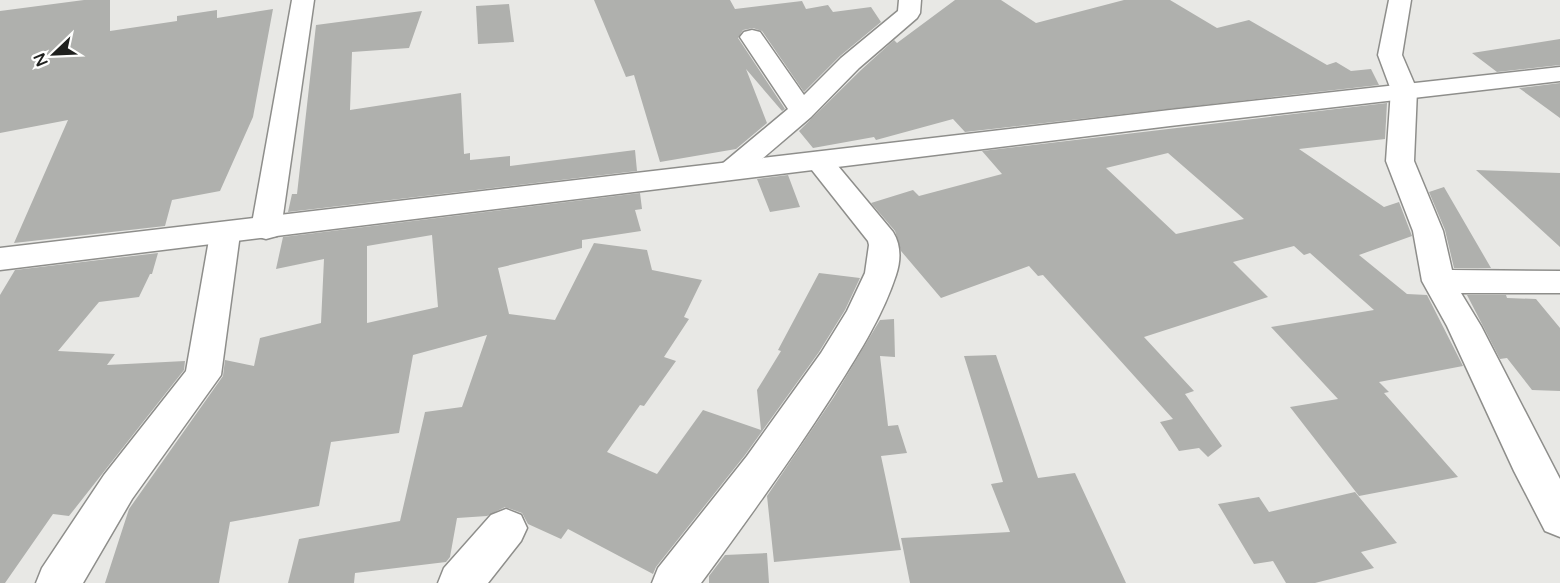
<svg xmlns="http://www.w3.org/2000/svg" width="1560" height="583" font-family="'Varela Round',sans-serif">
  <rect width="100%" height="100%" fill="#e8e8e5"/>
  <path fill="#afb0ad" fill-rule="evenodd" d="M 84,0 L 110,0 L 110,31 L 177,21 L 177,16 L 217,10 L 217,18 L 273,9 L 253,117 L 220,191 L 172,200 L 165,226 L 14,243 L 68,120 L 0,133 L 0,11 Z
    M 594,0 L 730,0 L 735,9 L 802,1 L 806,9 L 828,5 L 833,12 L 871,7 L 881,22 L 840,56 L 804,92 L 762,31 L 753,28 L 743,30 L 738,38 L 785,109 L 782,111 L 746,69 L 767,123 L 736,149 L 660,162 L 634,75 L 626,77 Z
    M 955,0 L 1001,0 L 1036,23 L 1124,0 L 1170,0 L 1217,28 L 1249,20 L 1327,65 L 1336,62 L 1351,71 L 1371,69 L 1379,85 L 965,132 L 953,119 L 876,140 L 874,137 L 813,148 L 799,131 L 861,70 L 894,40 L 897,43 Z
    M 509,4 L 514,42 L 478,44 L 476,6 Z
    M 422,11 L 409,48 L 352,52 L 350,110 L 461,93 L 464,154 L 470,153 L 470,160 L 510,156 L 510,166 L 635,150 L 637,171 L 288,212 L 292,194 L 297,194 L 316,25 Z
    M 1560,39 L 1560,65 L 1497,72 L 1472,53 Z
    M 1560,83 L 1560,118 L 1519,88 Z
    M 1387,103 L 1385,139 L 1299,149 L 1384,207 L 1399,202 L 1412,236 L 1359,255 L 1407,294 L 1427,295 L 1463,366 L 1379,382 L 1389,392 L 1384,393 L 1458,477 L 1359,496 L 1290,407 L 1338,399 L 1271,327 L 1374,310 L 1310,253 L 1304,255 L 1294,246 L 1233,262 L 1268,297 L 1144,337 L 1194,391 L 1185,394 L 1222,446 L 1208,457 L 1199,448 L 1179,451 L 1160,422 L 1173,419 L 1043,275 L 1038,276 L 1029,266 L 941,298 L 901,251 L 895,231 L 871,203 L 913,190 L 919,196 L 1002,174 L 982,151 ZM 1168,153 L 1244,219 L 1176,234 L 1106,168 Z
    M 1476,170 L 1560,173 L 1560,247 Z
    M 788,175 L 800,207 L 770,212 L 757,179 Z
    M 1444,187 L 1491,268 L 1454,268 L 1445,230 L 1429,192 Z
    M 640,193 L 642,209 L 635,210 L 641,231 L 582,240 L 582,248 L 498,268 L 509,314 L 555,320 L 594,243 L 647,250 L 652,270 L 702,280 L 684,317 L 689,319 L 664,357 L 676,361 L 644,406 L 640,405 L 607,452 L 657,474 L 703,410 L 761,430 L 757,390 L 781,351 L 778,350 L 819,273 L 860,278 L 845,310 L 819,352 L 745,455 L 656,567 L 653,574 L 568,529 L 561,539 L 528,524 L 522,513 L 505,507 L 487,516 L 457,518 L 450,557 L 446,562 L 355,573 L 354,583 L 288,583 L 299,539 L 400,521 L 425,412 L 462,407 L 487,335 L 413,355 L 399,433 L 331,442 L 319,506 L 230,522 L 219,583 L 105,583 L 129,509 L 223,376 L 225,360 L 254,366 L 260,338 L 321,323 L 324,259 L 276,269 L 283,237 ZM 432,235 L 438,307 L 367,323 L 367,246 Z
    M 158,253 L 152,274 L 150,274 L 139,297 L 99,302 L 58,351 L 115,354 L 107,365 L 185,361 L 184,370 L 69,516 L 53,514 L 5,583 L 0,583 L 0,295 L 15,270 Z
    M 1467,295 L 1506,295 L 1507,298 L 1536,299 L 1560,328 L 1560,391 L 1532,390 L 1507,358 L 1500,359 Z
    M 894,319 L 895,357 L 880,356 L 888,426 L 898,425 L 907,453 L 881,456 L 901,550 L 774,562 L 767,496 L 834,397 L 880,320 Z
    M 996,355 L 1038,478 L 1075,473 L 1126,583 L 910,583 L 901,538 L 1010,532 L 991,484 L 1003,482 L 964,356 Z
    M 1355,492 L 1397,543 L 1361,552 L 1374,568 L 1315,583 L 1286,583 L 1273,561 L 1254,564 L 1218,504 L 1259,497 L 1269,512 Z
    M 767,553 L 769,583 L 709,583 L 709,576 L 725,555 Z"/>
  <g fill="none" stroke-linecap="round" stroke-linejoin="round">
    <defs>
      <path id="minor" d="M 292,0 L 314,0 L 281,229 L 277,236 L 266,239 L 255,236 L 251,229 Z
        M 899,0 L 921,0 L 920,13 L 917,18 L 859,68 L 811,117 L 742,176 L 732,179 L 722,176 L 718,170 L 722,164 L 788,109 L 740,37 L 744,32 L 752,30 L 760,32 L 804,95 L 841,58 L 898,11 Z
        M 1389,0 L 1411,0 L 1402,55 L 1417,90 L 1414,161 L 1443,231 L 1452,270 L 1560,271 L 1560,293 L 1461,293 L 1481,326 L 1560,479 L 1560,537 L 1545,531 L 1514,471 L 1447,326 L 1422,281 L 1413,231 L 1386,161 L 1391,90 L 1378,55 Z
        M 818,152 L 828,154 L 893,232 C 901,245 901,260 896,275 C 882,318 856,358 832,396 C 791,460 746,522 701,583 L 652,583 L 658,568 L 747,456 L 821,353 L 847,311 L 865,273 L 869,245 L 868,241 L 804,160 L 808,154 Z
        M 225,224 L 236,227 L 240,234 L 221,375 L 132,499 L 83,583 L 36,583 L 42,568 L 104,475 L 186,371 L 210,234 L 214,227 Z
        M 506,509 L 521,515 L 527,528 L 521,541 L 488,583 L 438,583 L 444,568 L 491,515 Z"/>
      <path id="major" d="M 1560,67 L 1560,81 L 1170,126 L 0,270 L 0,248 L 1170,110 Z"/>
    </defs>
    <use href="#minor" stroke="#8e8e8b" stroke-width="3"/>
    <use href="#major" stroke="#8e8e8b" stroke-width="3"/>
    <use href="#minor" fill="#fff" fill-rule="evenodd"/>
    <use href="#major" fill="#fff" fill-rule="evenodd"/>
  </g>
  <g transform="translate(54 54) rotate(247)" stroke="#fffffe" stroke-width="4.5" paint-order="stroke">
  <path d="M0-4.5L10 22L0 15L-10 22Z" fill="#1f201e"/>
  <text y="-9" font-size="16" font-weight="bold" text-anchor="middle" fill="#1f201e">N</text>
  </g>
</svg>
